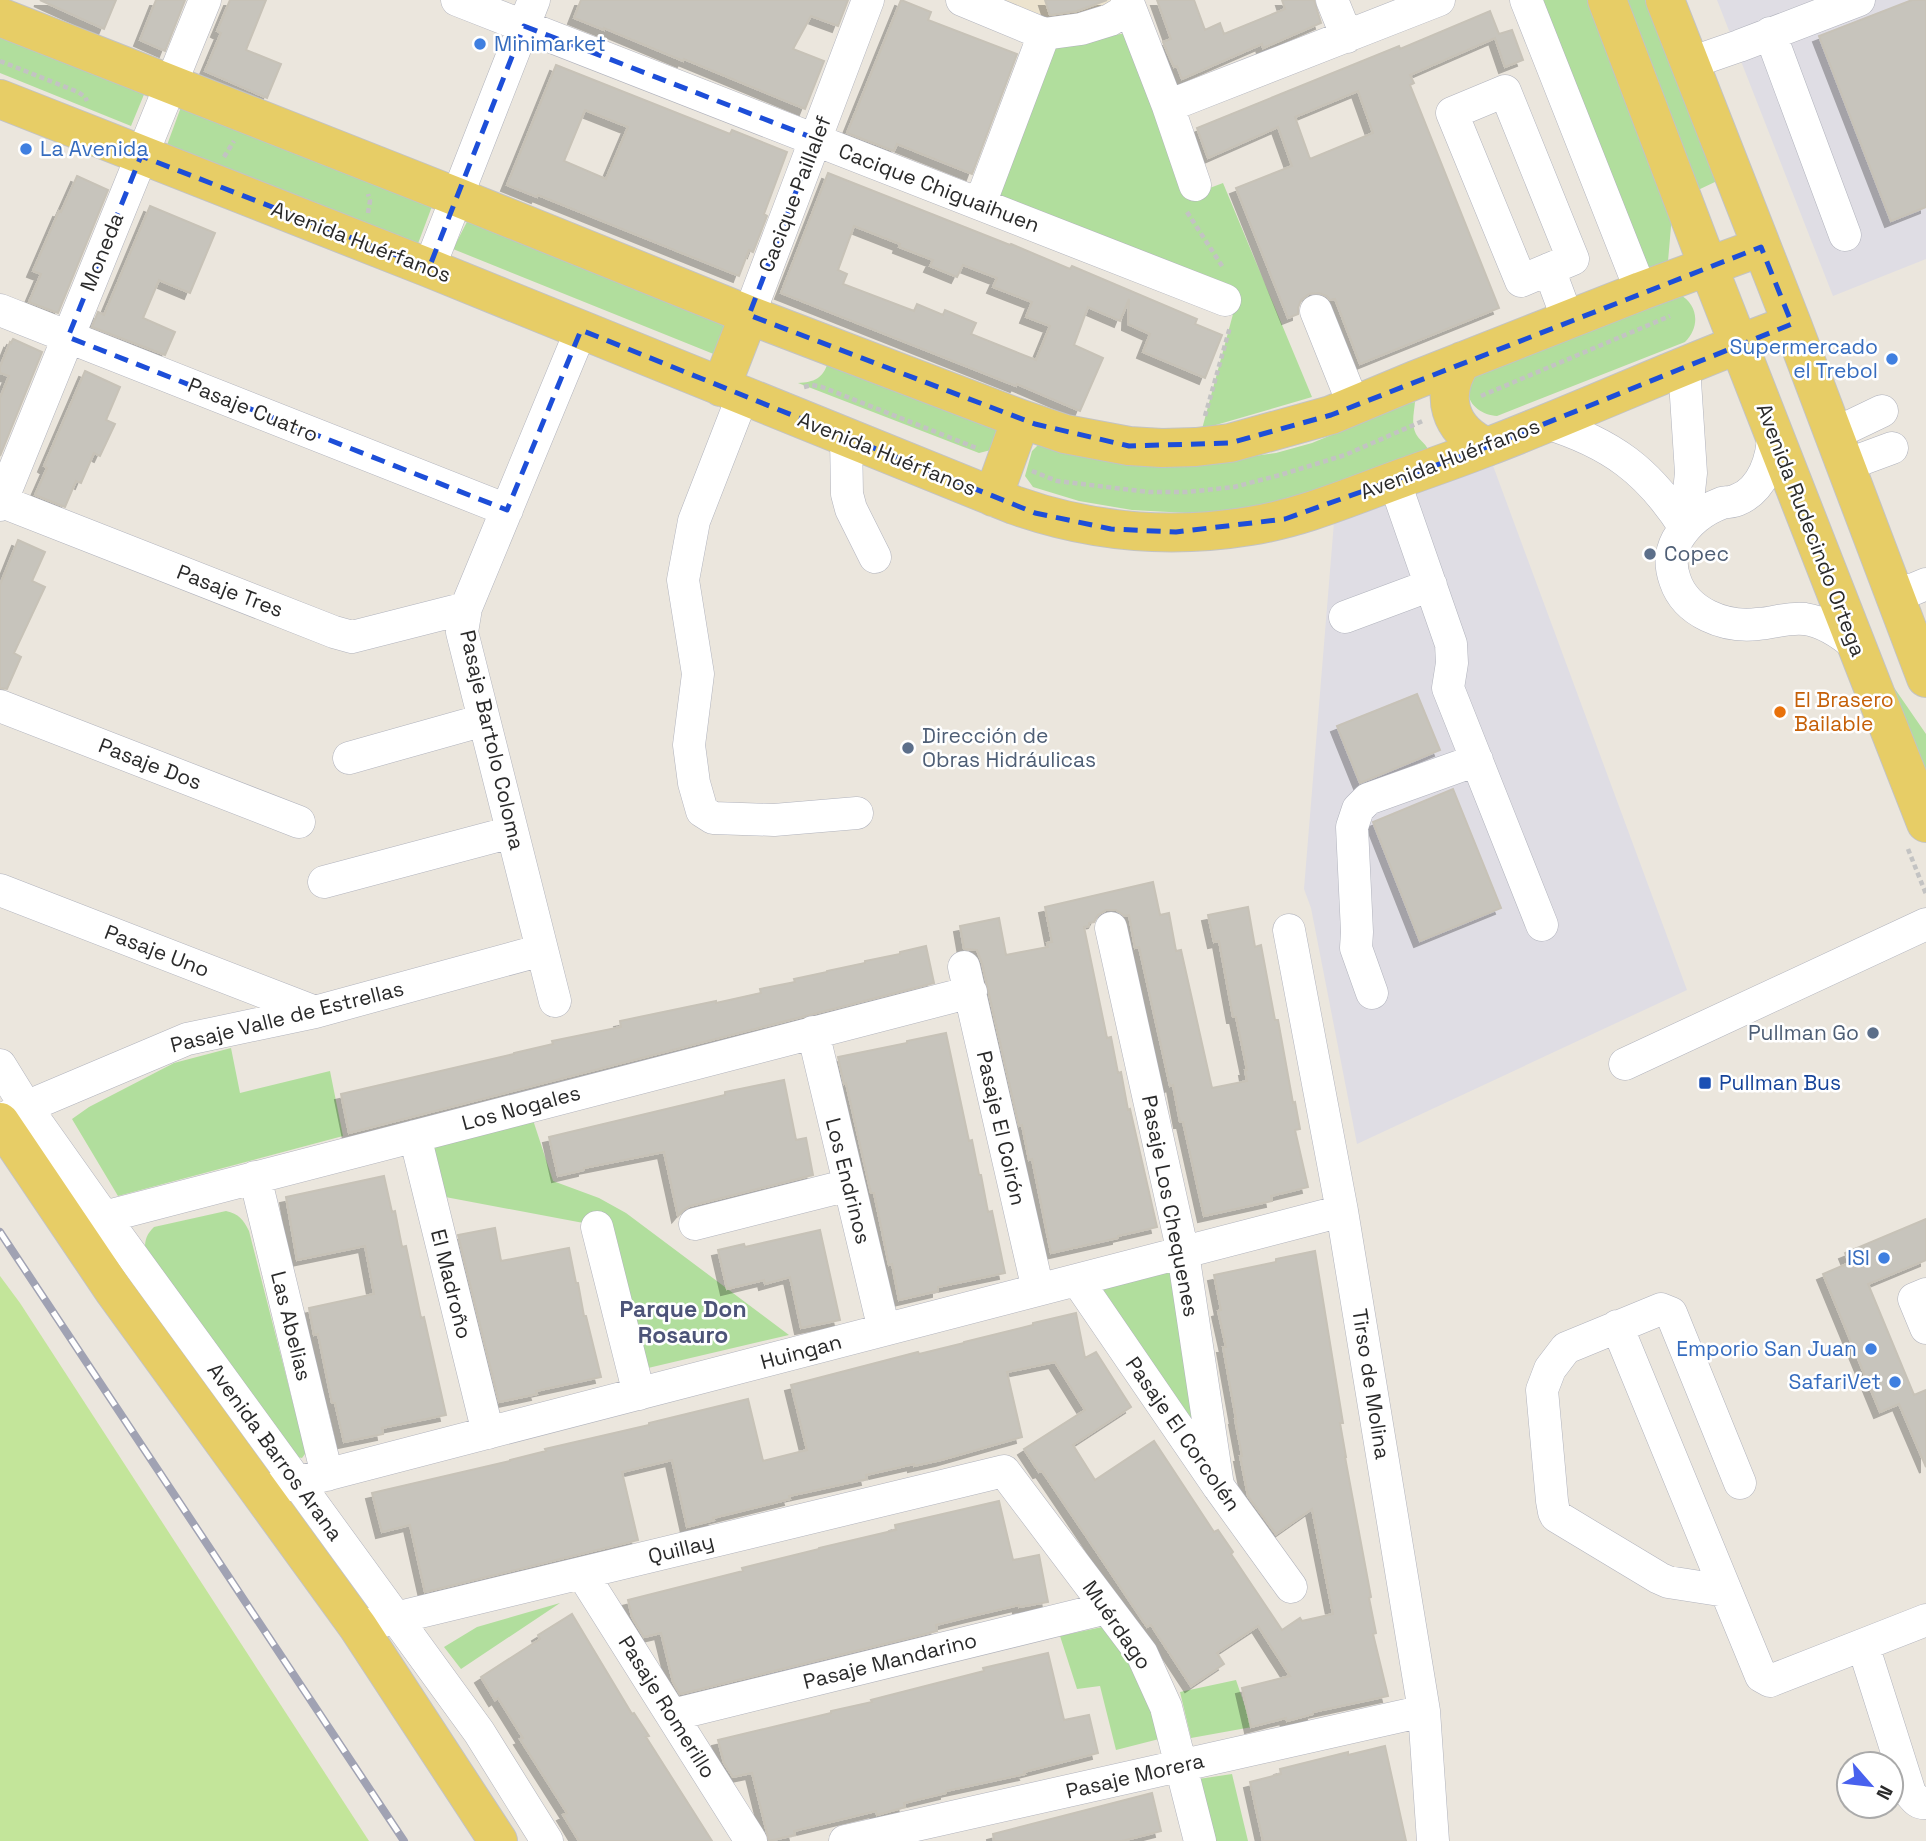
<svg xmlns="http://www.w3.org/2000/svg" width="1926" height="1841" font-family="'Space Grotesk',sans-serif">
  <defs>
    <filter id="shadow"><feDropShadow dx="-6" dy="6" stdDeviation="0" flood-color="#0004"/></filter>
  </defs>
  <rect width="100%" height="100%" fill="#ebe6dd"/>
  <path fill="#dfdde4" d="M 1717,0 L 1926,0 L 1926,259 L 1833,296 Z
    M 1492,463 L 1687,990 L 1357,1144 L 1311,908 L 1304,889 L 1334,522 Z"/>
  <path fill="#ece3ce" d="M 999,0 L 1111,0 L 1108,13 L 1051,18 Z"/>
  <path fill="#b1de9d" d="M 1535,0 L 1589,0 L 1672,215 L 1667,273 L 1646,279 Z
    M 1624,0 L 1645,0 L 1717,181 L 1698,190 Z
    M 1127,33 L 1186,197 L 1223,183 L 1312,397 L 1202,429 L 1236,303 L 997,196 L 1052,45 Z
    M 0,36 L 145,92 L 131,126 L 0,73 Z
    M 181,107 L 434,201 L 416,249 L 163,156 Z
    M 470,216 L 736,324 L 721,357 L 453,249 Z
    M 1679,294 C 1699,305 1700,327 1685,342 L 1497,416 C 1482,415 1465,404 1469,387 C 1470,382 1474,376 1476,371 Z
    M 828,362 L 1002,417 L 991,450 L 979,453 L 798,383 C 814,382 823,379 828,362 Z
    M 1415,402 C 1414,413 1411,424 1416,434 C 1419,440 1425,443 1428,449 L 1315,491 L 1256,508 L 1206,514 L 1132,510 L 1079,501 L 1033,487 L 1025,476 L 1032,451 L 1039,444 L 1191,465 L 1276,453 L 1312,443 L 1406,404 Z
    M 1886,676 L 1926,734 L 1926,788 Z
    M 231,1048 L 240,1093 L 330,1071 L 343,1136 L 118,1196 L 72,1119 L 89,1107 L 174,1063 Z
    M 533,1120 L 553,1181 L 599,1198 L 626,1213 L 789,1335 L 648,1368 L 610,1228 L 440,1196 L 429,1146 Z
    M 226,1211 C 239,1214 243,1219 249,1231 L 305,1450 L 305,1454 L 302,1458 L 297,1457 L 145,1248 C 145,1239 147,1234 154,1227 Z
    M 1174,1270 L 1199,1432 L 1095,1291 Z
    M 560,1603 L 461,1669 L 444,1647 L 477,1627 Z
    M 1107,1626 L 1155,1694 L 1163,1738 L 1116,1750 L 1100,1686 L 1077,1689 L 1060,1636 Z
    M 1236,1680 L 1252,1727 L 1191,1738 L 1180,1692 Z
    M 1232,1774 L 1248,1841 L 1209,1841 L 1192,1780 Z"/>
  <path fill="#c3e59a" d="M 0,1276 L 20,1303 L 369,1841 L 0,1841 Z"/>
  <path fill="#c7c4bc" stroke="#c7c2b7" stroke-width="2" fill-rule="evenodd" filter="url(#shadow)" d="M 40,0 L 116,0 L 104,29 Z
    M 156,0 L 185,0 L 165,51 L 140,40 Z
    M 230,0 L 266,0 L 246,50 L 281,64 L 267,98 L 205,71 L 221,33 L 217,31 Z
    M 581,0 L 848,0 L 838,26 L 811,16 L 793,49 L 824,61 L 805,109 L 684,59 L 683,61 L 604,28 L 604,30 L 574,18 Z
    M 901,0 L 931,12 L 928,20 L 1017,54 L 972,174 L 897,144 L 894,151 L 847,133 Z
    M 1045,0 L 1107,0 L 1077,11 L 1050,15 Z
    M 1157,0 L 1194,0 L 1205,30 L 1220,23 L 1224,34 L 1285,9 L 1282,0 L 1314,0 L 1321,23 L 1263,48 L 1262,44 L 1182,79 L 1177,66 L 1174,67 L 1163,42 L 1171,39 Z
    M 1912,0 L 1926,0 L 1926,207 L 1891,221 L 1819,36 Z
    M 1490,11 L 1499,34 L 1512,30 L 1523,60 L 1505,67 L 1495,38 L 1410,75 L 1414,83 L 1410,85 L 1499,308 L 1360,364 L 1335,299 L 1330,300 L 1327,296 L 1319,293 L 1309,294 L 1301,300 L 1298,308 L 1298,314 L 1288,318 L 1236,188 L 1292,166 L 1278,127 L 1208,158 L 1197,128 L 1399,46 L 1400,49 ZM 1358,91 L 1373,133 L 1310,159 L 1295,117 Z
    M 556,65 L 730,134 L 732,130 L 787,152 L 764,214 L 767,216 L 753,252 L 749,250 L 739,276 L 538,195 L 537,197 L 507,185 ZM 585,110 L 628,127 L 606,179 L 564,161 Z
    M 828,173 L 1010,245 L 1011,244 L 1070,269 L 1072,266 L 1197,319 L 1195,324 L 1222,335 L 1205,378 L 1143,352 L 1150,334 L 1128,324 L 1129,299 L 1120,321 L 1088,307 L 1074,345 L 1103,358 L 1080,411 L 1017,384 L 1016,386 L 781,293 ZM 854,226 L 900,244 L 899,247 L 933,260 L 930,266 L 957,277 L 963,265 L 997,278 L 993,287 L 1032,302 L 1026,317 L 1050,326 L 1036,360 L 971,334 L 976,323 L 945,310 L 943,315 L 917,304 L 914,311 L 843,284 L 847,274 L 838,270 Z
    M 77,176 L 108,190 L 58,313 L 29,302 L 41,274 L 33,271 L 59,211 L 61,212 Z
    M 150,206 L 215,233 L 190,293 L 159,280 L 143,318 L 175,332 L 165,355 L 92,327 L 98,312 L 104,315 Z
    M 13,339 L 42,352 L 0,456 L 0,398 L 9,376 L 0,373 L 0,367 L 10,342 L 11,343 Z
    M 85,371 L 120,387 L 106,420 L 115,424 L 100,456 L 94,453 L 81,483 L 76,481 L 65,507 L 35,495 L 47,468 L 44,466 Z
    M 18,540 L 45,552 L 32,581 L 45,587 L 14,653 L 21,657 L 7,689 L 0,688 L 0,585 Z
    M 1417,694 L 1440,750 L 1360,783 L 1337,726 Z
    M 1453,789 L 1501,908 L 1420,941 L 1373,822 Z
    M 1153,882 L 1160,915 L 1169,913 L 1176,951 L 1181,950 L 1212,1088 L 1247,1081 L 1245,1070 L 1247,1070 L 1236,1017 L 1233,1017 L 1219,941 L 1214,942 L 1208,915 L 1248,907 L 1255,947 L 1261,945 L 1275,1020 L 1278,1020 L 1293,1103 L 1295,1102 L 1300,1129 L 1295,1130 L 1308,1187 L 1271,1196 L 1272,1201 L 1204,1216 L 1183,1122 L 1180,1122 L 1173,1085 L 1170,1086 L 1139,947 L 1135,948 L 1129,915 L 1125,916 L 1116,910 L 1106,910 L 1098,915 L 1094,922 L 1089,923 L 1089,926 L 1084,927 L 1107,1038 L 1111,1037 L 1118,1073 L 1121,1072 L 1128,1110 L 1130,1109 L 1157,1227 L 1118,1236 L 1118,1238 L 1051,1253 L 1032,1159 L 1029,1160 L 1022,1125 L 1019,1126 L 982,963 L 977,950 L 964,949 L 960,926 L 999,918 L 1006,955 L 1048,947 L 1047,943 L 1052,942 L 1045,907 Z
    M 926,946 L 934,983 L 349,1133 L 341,1094 L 514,1054 L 514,1053 L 553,1044 L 552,1041 L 621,1027 L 620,1021 L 716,1001 L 716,1003 L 761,993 L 760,989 L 795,982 L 794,979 L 827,972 L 827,971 L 865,963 L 865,961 L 900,954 L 900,952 Z
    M 946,1033 L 969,1141 L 972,1140 L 979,1175 L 981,1175 L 988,1212 L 992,1211 L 1005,1273 L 938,1287 L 938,1291 L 899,1300 L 892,1264 L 889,1265 L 874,1193 L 871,1193 L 846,1083 L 844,1084 L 838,1057 L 907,1043 L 907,1041 Z
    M 784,1080 L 796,1140 L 806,1138 L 813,1175 L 690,1206 L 683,1210 L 678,1216 L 664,1152 L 584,1168 L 584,1170 L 558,1176 L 549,1137 L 725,1095 L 725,1092 Z
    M 384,1176 L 392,1212 L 395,1211 L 402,1247 L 406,1246 L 421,1318 L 424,1317 L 446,1415 L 382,1428 L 383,1434 L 344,1442 L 335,1403 L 332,1403 L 318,1334 L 314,1335 L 309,1308 L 374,1294 L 365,1246 L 297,1260 L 286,1197 Z
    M 1926,1219 L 1926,1260 L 1868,1284 L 1914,1395 L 1926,1390 L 1926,1467 L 1899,1404 L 1880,1412 L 1823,1274 L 1849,1263 L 1845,1253 Z
    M 495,1228 L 501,1261 L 569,1248 L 576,1283 L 578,1283 L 584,1316 L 586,1316 L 601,1377 L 536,1391 L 537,1394 L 499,1402 L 458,1235 Z
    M 820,1230 L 840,1320 L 801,1328 L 790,1277 L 765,1284 L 764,1280 L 727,1289 L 718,1250 L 744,1244 L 745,1247 Z
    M 1315,1251 L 1343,1423 L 1340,1423 L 1346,1457 L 1345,1457 L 1371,1597 L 1369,1598 L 1376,1633 L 1373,1634 L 1388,1696 L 1313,1712 L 1313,1714 L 1287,1721 L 1286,1718 L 1251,1727 L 1242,1688 L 1290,1676 L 1258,1626 L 1217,1653 L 1224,1664 L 1191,1686 L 1151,1625 L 1147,1627 L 1086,1536 L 1042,1471 L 1039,1472 L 1024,1449 L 1085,1410 L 1055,1362 L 1007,1372 L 1022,1437 L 941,1460 L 914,1466 L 914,1464 L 866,1475 L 867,1479 L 789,1496 L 790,1499 L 713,1518 L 714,1520 L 687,1527 L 672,1460 L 622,1472 L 638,1540 L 425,1592 L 410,1525 L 382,1532 L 372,1493 L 510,1461 L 510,1460 L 546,1451 L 545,1449 L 649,1425 L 649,1423 L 748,1399 L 763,1461 L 807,1450 L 791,1385 L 918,1352 L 919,1354 L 964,1343 L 964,1342 L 1033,1325 L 1033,1323 L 1076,1313 L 1085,1358 L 1096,1352 L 1131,1407 L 1073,1445 L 1095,1480 L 1154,1441 L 1214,1532 L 1218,1530 L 1233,1552 L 1231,1554 L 1282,1630 L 1300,1618 L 1302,1621 L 1333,1614 L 1312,1509 L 1276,1534 L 1248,1496 L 1240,1456 L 1242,1456 L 1235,1419 L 1236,1419 L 1223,1347 L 1226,1347 L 1218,1311 L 1221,1310 L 1214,1275 L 1276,1262 L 1276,1259 Z
    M 999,1501 L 1013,1560 L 1039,1555 L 1048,1602 L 1019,1607 L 1019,1605 L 972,1616 L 936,1625 L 937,1631 L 680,1694 L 673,1682 L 661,1633 L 644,1637 L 632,1617 L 628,1600 L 743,1571 L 742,1568 L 819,1549 L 819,1548 L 896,1530 L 895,1525 Z
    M 572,1614 L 632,1714 L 634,1713 L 649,1736 L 646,1737 L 712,1841 L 579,1841 L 563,1815 L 567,1813 L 520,1739 L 523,1738 L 498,1698 L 495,1700 L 481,1677 L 540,1639 L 538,1635 Z
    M 1048,1653 L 1064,1720 L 1089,1715 L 1098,1753 L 1024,1772 L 1025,1774 L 946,1791 L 946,1793 L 904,1803 L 905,1807 L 877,1815 L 876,1811 L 794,1831 L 795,1835 L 769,1841 L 752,1773 L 733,1777 L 724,1763 L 718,1740 L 831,1713 L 831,1711 L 872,1702 L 871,1700 L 984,1671 L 983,1668 Z
    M 1385,1746 L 1406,1841 L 1263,1841 L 1250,1782 L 1281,1774 L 1280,1769 L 1348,1752 L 1348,1755 Z
    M 1152,1793 L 1161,1831 L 1122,1841 L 994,1841 L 993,1834 Z"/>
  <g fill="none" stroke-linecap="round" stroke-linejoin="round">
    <defs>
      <path id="minor" d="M 457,0 L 1225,300
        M 962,0 L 1044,34 L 1081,29 L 1110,20 L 1130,8
        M 1127,0 L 1168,106 L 1195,185
        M 1332,0 L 1347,37
        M 1526,0 L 1641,291
        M 1770,33 L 1845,235
        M 1690,63 L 1739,46 L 1859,0
        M 1505,91 L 1573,259 L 1521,281 L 1452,113 Z
        M 1168,106 L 1439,0
        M 980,204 L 1044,34
        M 429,268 L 534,0
        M 1549,269 L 1568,320
        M 0,310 L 507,510
        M 1316,311 L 1354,406
        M 749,315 L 868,0
        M 743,395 L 694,521 L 683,580 L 698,674 L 689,745 L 694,783 L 702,811 L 713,818 L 774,820 L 857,813
        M 1546,423 C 1611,443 1649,471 1685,528 L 1691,473 L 1684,366
        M 1773,433 C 1773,458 1763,490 1737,500 C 1733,502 1727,502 1722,503 C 1703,510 1687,523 1677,540 C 1670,553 1670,566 1675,580 C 1686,613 1725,628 1758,624 C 1774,623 1788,617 1805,619 C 1825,622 1841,633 1856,646
        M 1834,434 L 1882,411
        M 846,437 L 847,494 L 851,509 L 875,557
        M 1846,465 L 1892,448
        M 1394,480 L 1451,644 L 1452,663 L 1448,688 L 1542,925
        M 0,501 L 334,632 L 352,637 L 466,608
        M 0,505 L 205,0
        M 1894,593 L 1914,589 L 1926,584
        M 1345,617 L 1431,585
        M 0,706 L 299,822
        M 349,758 L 484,720
        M 324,882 L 512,832
        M 0,890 L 315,1012
        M 1111,928 L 1183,1253 L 1218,1486
        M 1289,930 L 1342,1211 L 1424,1711 L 1433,1841
        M 964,967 L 1038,1290
        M 1372,993 L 1356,948 L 1357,932 L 1352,827 L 1358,809 L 1368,799 L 1477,760
        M 555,1001 L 462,632 L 466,608 L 581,330
        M 813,1032 L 884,1330
        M 1625,1064 L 1926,924
        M 0,1065 L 26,1107 L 104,1217 L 479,1732 L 547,1841
        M 7,1117 L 26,1107 L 187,1039 L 315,1012 L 542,950
        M 415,1136 L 488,1433
        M 255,1177 L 327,1475
        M 695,1224 L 849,1185
        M 86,1226 L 104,1217 L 971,992
        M 597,1227 L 639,1394
        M 1077,1280 L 1218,1486 L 1291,1587
        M 1926,1294 L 1914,1299 L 1926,1328
        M 1617,1326 L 1761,1676 L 1770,1681 L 1926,1620
        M 260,1492 L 1342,1211
        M 582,1573 L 751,1841
        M 1726,1591 L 1668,1582 L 1659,1578 L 1556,1516 L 1554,1512 L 1552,1501 L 1542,1390 L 1550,1369 L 1566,1348 L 1661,1309 L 1671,1313 L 1740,1483
        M 358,1627 L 1004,1471 L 1142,1654 L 1166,1707 L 1200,1841
        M 1863,1645 L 1910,1793 C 1915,1799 1918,1804 1926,1803
        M 672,1715 L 1107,1608
        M 845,1841 L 1424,1711"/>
      <path id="major" d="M 1607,0 L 1708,266 L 1926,823
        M 1665,0 L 1792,324 L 1926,678
        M 0,17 L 457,197 L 749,315 L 1021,419 L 1065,434 L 1129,446 L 1162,448 L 1196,447 L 1230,443 L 1331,415 L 1415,380 L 1641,291 L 1761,247
        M 0,99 L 429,268 L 1014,505 C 1090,532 1171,539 1250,526 C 1302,518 1352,496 1402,478 C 1430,468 1459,458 1487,447 C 1589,408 1689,361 1792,324
        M 1462,361 C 1439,396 1449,430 1487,447
        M 721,387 L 749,315
        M 993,497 L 1021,419
        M 0,1122 L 114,1291 L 358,1627 L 498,1841"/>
    </defs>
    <use href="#minor" stroke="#b1b3bd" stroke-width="33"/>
    <use href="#major" stroke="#c3c3c3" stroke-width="40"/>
    <path stroke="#c3c3c3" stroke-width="4.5" stroke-dasharray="5 3.5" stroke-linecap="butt" d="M 0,61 L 78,92 L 85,97 L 87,101
      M 224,157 L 234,141
      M 1187,212 L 1224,269
      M 368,213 L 370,201 L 368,194
      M 804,387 L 812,385 L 822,387 L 979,449
      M 1481,396 L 1670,316
      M 1205,416 L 1230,327
      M 1032,471 L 1057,481 L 1149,492 L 1187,492 L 1234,487 L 1280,475 L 1345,455 L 1425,420
      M 1908,849 L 1926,894"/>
    <use href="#minor" stroke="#fff" stroke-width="32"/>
    <use href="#major" stroke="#e7cd66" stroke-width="38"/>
    <defs>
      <path id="rail" d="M 0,1232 L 404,1841"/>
    </defs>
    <use href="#rail" stroke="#a0a2b3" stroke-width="8"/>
    <use href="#rail" stroke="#fff" stroke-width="5" stroke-dasharray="16" stroke-linecap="butt"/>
  </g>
  <path fill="none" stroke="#1d4ed8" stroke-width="5" stroke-dasharray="14 9" stroke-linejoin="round" d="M 524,26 L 816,139 L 749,315 L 1035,424 L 1129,446 L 1230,443 L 1331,415 L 1761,247 L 1792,324 L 1487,447 L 1285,519 L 1176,532 L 1111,529 L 1035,513 L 581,330 L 507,510 L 68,337 L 141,156 L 429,268 Z"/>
  <g fill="#3f7fe0" stroke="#fff" stroke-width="2.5">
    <circle cx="480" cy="44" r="7"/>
    <circle cx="26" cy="149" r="7"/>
    <circle cx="1892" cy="359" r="7"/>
    <circle cx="1884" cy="1258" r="7"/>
    <circle cx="1871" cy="1349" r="7"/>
    <circle cx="1895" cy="1382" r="7"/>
  </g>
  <g fill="#5c6f8a" stroke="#fff" stroke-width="2.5">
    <circle cx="1650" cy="554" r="7"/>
    <circle cx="908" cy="748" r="7"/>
    <circle cx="1873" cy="1033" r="7"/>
  </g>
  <circle fill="#e8710a" stroke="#fff" stroke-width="2.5" cx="1780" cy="712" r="7"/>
  <rect fill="#1a4fb4" stroke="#fff" stroke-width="2.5" x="1698" y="1076" width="14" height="14" rx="3.5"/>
  <g text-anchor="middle" stroke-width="5" stroke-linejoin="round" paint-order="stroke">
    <g font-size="21" fill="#366cbe" stroke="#fff" text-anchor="end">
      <text x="494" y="51" text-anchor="start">Minimarket</text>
      <text x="40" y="156" text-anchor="start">La Avenida</text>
      <text x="1878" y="354">Supermercado<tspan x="1878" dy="24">el Trebol</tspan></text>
      <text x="1870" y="1265">ISI</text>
      <text x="1857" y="1356">Emporio San Juan</text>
      <text x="1881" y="1389">SafariVet</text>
    </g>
    <g font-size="21" fill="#2a2a2a" stroke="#fff">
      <text transform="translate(939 188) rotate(21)" y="7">Cacique Chiguaihuen</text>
      <text transform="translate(795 194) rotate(-69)" y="7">Cacique Paillalef</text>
      <text transform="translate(361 242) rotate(21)" y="7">Avenida Huérfanos</text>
      <text transform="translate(102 252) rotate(-68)" y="7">Moneda</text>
      <text transform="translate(253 410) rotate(22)" y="7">Pasaje Cuatro</text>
      <text transform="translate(887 454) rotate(22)" y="7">Avenida Huérfanos</text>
      <text transform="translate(1450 459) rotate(-21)" y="7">Avenida Huérfanos</text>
      <text transform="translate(1811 530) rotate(69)" y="7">Avenida Rudecindo Ortega</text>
      <text transform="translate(230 591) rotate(21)" y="7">Pasaje Tres</text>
      <text transform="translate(492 740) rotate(77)" y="7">Pasaje Bartolo Coloma</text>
      <text transform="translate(150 764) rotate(21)" y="7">Pasaje Dos</text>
      <text transform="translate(157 951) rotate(21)" y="7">Pasaje Uno</text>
      <text transform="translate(287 1017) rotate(-14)" y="7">Pasaje Valle de Estrellas</text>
      <text transform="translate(521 1108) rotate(-15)" y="7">Los Nogales</text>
      <text transform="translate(1001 1128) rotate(77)" y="7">Pasaje El Coirón</text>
      <text transform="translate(848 1181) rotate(76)" y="7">Los Endrinos</text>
      <text transform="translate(1170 1206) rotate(79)" y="7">Pasaje Los Chequenes</text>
      <text transform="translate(451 1284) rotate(76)" y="7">El Madroño</text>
      <text transform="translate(291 1326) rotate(76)" y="7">Las Abelias</text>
      <text transform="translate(801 1352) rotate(-15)" y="7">Huingan</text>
      <text transform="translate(1371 1384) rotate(81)" y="7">Tirso de Molina</text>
      <text transform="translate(1183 1434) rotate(55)" y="7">Pasaje El Corcolén</text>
      <text transform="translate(275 1452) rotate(54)" y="7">Avenida Barros Arana</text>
      <text transform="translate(681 1549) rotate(-14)" y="7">Quillay</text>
      <text transform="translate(1117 1625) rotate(55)" y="7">Muérdago</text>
      <text transform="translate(890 1661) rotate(-14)" y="7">Pasaje Mandarino</text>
      <text transform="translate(667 1707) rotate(58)" y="7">Pasaje Romerillo</text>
      <text transform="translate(1135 1776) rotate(-13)" y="7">Pasaje Morera</text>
    </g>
    <g font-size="21" fill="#4e5e75" stroke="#fff" text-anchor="start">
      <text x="1664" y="561">Copec</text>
      <text x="922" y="743">Dirección de<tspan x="922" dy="24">Obras Hidráulicas</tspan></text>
      <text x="1859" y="1040" text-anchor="end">Pullman Go</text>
    </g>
    <g font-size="21" fill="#c56008" stroke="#fff" text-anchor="start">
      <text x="1794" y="707">El Brasero<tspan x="1794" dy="24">Bailable</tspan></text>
    </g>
    <g font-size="21" fill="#164399" stroke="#fff" text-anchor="start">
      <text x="1719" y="1090">Pullman Bus</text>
    </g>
    <g font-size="23" font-weight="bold" fill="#4d5478" stroke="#fff">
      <text x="683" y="1317">Parque Don<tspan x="683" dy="26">Rosauro</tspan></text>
    </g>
  </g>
  <g transform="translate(1870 1785) rotate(118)"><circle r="33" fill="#ffffff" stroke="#aaaaaa" stroke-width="2"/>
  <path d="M0-5L12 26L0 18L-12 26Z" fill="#4861ee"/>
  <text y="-10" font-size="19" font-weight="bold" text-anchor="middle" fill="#2a2a2a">N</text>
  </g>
</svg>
